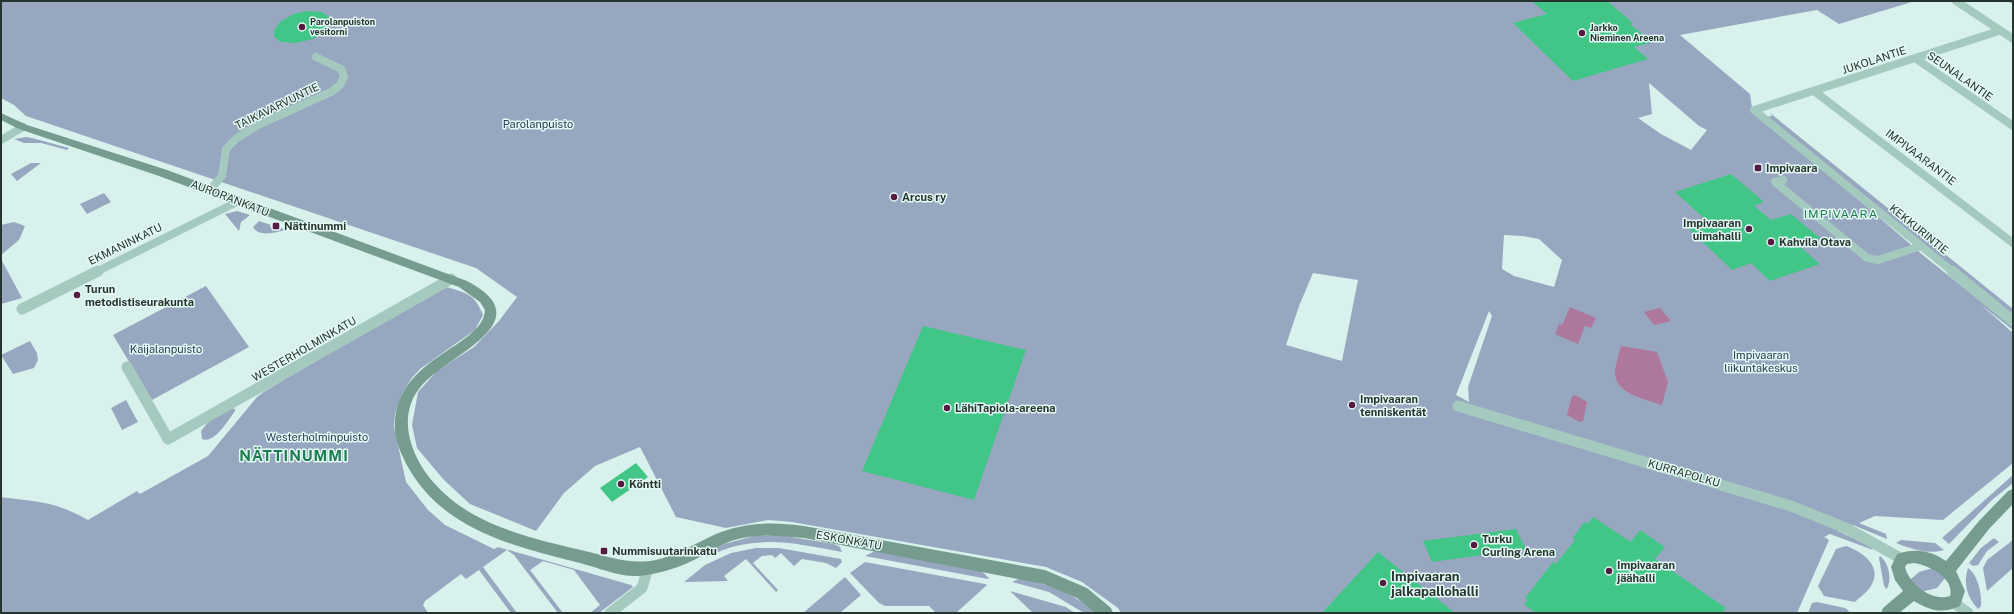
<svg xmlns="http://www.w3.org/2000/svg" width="2014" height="614" font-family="'Public Sans',sans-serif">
  <rect width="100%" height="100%" fill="#d8f1ec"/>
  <path fill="#98a7c0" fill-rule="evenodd" d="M 1,1 L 1915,1 L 1839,24 L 1817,10 L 1680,35 L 1750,94 L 1752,108 L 1924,256 L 2013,327 L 2013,330 L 1980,304 L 2013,333 L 2013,463 L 1943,520 L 1875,516 L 1859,523 L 1886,534 L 1887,539 L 1853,525 L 1838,531 L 1870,546 L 1873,550 L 1830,534 L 1824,537 L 1829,540 L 1797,613 L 1121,613 L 1118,608 L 1082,582 L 1046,567 L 792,522 L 768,520 L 726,528 L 676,517 L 640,447 L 595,466 L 564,493 L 536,531 L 470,504 L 444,480 L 417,448 L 412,425 L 418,392 L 437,371 L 474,347 L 499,321 L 517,297 L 476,268 L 26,116 L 14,105 L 1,98 ZM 1649,83 L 1699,126 L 1707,130 L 1691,150 L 1661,134 L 1638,118 L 1652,114 ZM 1504,235 L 1523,236 L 1539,239 L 1562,260 L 1554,287 L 1514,276 L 1502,269 ZM 1313,273 L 1358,280 L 1342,361 L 1286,345 L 1299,306 ZM 1489,311 L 1492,316 L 1468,387 L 1469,402 L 1456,395 Z
    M 1770,113 L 2013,309 L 2013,316 L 1767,117 L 1772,116 Z
    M 26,137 L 32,138 L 69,148 L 67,150 L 41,143 L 24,143 L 14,139 Z
    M 31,163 L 41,163 L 17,181 L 11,174 Z
    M 104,193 L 111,202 L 87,214 L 80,204 Z
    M 237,211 L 250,215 L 241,222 L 239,231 L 225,214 Z
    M 259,221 L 271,225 L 270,227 L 275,229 L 278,227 L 286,230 C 276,232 259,238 253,227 Z
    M 14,222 L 25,226 L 19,240 L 1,255 L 1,225 Z
    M 1,259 L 22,298 L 1,304 Z
    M 206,286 L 249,347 L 152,400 L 113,335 Z
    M 443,286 C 465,293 474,292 483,315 L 475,330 L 420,369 L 411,379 L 402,394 L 395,414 L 394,427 L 406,482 L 428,510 L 445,525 L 494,549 L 498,547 L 631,585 L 633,587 L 599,613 L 590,613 L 600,605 L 574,570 L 543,561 L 530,570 L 563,613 L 558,613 L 514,555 L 507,550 L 483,567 L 517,613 L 511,613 L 479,570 L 466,579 L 461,574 L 425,601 L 423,605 L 428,613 L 1,613 L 1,497 C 38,502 54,501 88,520 L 137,491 L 140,494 L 208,456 L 257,397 L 265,391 Z
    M 30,341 L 37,353 L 38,360 L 34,368 L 13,374 L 1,355 Z
    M 126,400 L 138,422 L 122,430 L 111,408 Z
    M 232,408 L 235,409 L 235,411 C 228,420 215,444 202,439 L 201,431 L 209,421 Z
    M 2013,475 L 2013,483 L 1992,500 L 1949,544 L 1942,538 Z
    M 754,536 L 785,536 L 834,544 L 840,547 L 842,552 C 793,543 754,533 707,557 L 706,553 L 724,544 Z
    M 1994,538 L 1999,542 L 1987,551 L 1978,565 L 1973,566 L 1969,563 L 1981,548 Z
    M 1901,540 L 1935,543 L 1944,550 C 1927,555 1912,549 1896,543 Z
    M 2013,540 L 2013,568 L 1987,591 L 1983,568 L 1987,560 Z
    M 1846,546 C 1861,551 1882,565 1872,584 C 1869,591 1860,597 1855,602 L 1824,596 L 1818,586 L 1836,549 Z
    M 756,548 L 779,548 L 841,559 L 842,562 L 836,568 L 826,563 L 802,559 L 794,566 L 781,553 L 775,558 L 772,555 L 762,556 L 753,563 L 778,590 L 776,592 L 746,559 L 724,576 L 728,581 L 684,582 L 705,565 L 731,553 Z
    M 875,551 L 980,570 L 989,578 L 988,579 L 865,556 Z
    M 1880,556 C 1889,563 1892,579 1887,589 L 1884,586 L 1879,558 Z
    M 865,562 L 985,584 L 987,585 L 956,613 L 936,613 L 929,606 L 885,606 L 879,603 L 850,573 Z
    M 1933,568 L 1945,578 L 1937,588 L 1921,592 L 1910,580 L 1919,572 Z
    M 1968,568 C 1978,575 1982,594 1981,606 L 1978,609 C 1967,597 1963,584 1968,568 Z
    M 845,577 L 861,595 L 840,613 L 803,613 Z
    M 1021,578 C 1051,585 1072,592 1096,613 L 1084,613 L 1049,592 L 1012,582 Z
    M 1010,591 L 1066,607 L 1075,613 L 1033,613 Z
    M 1817,602 L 1845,608 L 1849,611 L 1847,613 L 1808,613 L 1812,603 Z"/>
  <path fill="#ae779c" d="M 1570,307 L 1596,318 L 1591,328 L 1585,326 L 1578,344 L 1555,334 L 1559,324 L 1562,325 Z
    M 1660,308 L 1671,321 L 1654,325 L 1644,312 Z
    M 1621,346 L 1657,352 L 1668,382 L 1662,405 C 1645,399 1614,394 1615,371 C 1616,363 1619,354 1621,346 Z
    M 1575,395 L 1587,402 L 1583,421 L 1580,422 L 1567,415 L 1572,396 Z"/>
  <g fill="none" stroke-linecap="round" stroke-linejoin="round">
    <path stroke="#ae779c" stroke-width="2.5" d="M 2010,1 L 2013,2"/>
  </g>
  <path fill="#41c687" d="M 1532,1 L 1607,1 L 1633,23 L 1630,24 L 1652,42 L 1634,47 L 1648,59 L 1573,81 L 1513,23 L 1547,14 Z
    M 308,11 L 322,12 L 329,17 L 330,24 L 323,33 L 313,39 L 296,43 L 281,42 L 274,37 L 274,30 L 281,21 L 294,14 Z
    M 1731,174 L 1764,202 L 1754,206 L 1771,220 L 1791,214 L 1820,238 L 1798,245 L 1820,264 L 1770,281 L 1751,263 L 1732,270 L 1687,227 L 1707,221 L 1675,192 Z
    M 923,326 L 1026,350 L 974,500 L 862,471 Z
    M 636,463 L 648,477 L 612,502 L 600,488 Z
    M 1593,517 L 1631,542 L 1640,530 L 1665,547 L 1655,559 L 1726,608 L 1722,613 L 1535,613 L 1524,604 L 1528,600 L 1525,598 L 1553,562 L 1556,564 L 1575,540 L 1573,538 L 1584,522 L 1587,524 Z
    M 1516,529 L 1526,549 L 1432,562 L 1423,541 Z
    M 1378,552 L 1455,613 L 1322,613 Z"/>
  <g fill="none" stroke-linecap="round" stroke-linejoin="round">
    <path stroke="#a4c9bf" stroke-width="8" d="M 1956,1 L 2013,39
      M 1915,58 L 2013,126
      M 1814,91 L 2013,243
      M 1754,110 L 1953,272
      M 1754,110 L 1999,31
      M 1,140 L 23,127
      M 1783,180 L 1775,182 L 1867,258 L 1878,260 L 1921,246
      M 210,190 L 222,176 L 226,149 L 237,138 L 258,125 L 331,92 L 340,85 L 344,77 L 341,69 L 316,57
      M 96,272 L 239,201"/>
    <path stroke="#a4c9bf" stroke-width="11" d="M 1952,271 L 2013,321
      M 22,309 L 98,271
      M 127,367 L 168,439 L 451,279
      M 1458,406 L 1791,506 L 1848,529 L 1902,559
      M 1953,602 L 1968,613
      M 610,613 L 642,588 L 648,568"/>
    <path fill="#769c8f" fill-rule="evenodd" d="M 1,113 L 27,125 L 167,170 L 467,281 C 543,321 451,353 423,384 C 395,414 410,456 434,483 C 472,526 531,538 585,551 C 610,557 630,565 656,560 C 678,555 696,543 716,534 C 745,522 774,522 804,526 L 1045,570 L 1087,588 L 1111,608 L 1113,613 L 1095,613 L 1077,598 L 1044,584 L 804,538 C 780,536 755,533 731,541 C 720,545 710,552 700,557 C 681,567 660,574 639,576 C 619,577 599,568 580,563 C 515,547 443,530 408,467 C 401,454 394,439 395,425 C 396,356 483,348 485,310 L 480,302 L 459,287 L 159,176 L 19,129 L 1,120 Z
      M 2013,489 L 2013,504 L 1989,529 L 1956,571 L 1965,591 L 1960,606 C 1942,614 1931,611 1914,601 L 1899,613 L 1881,613 L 1883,608 L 1903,591 L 1895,580 L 1891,567 L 1897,554 C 1914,548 1931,550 1946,561 L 1979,521 L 2008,491 ZM 1914,563 C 1928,565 1955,578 1950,596 C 1932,602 1909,584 1905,567 L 1907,564 Z"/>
  </g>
  <g fill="#551c41" stroke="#e4f9f5" stroke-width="1.5">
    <circle cx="302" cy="27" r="4"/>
    <circle cx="1582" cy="33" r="4"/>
    <rect x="1754" y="164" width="8" height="8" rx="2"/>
    <circle cx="894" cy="197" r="4"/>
    <rect x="272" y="222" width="8" height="8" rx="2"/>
    <circle cx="1749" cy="229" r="4"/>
    <circle cx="1771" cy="242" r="4"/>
    <circle cx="77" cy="295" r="4"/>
    <circle cx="1352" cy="405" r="4"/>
    <circle cx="947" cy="408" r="4"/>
    <circle cx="621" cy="484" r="4"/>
    <circle cx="1474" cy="545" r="4"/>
    <rect x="600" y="547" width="8" height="8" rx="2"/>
    <circle cx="1609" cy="571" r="4"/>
    <circle cx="1383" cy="583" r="4"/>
  </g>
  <g text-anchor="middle" stroke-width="3" stroke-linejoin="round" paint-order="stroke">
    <g font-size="9" font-weight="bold" fill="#26342e" stroke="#e4f9f5" text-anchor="start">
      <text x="310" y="25">Parolanpuiston<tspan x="310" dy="10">vesitorni</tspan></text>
      <text x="1590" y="31">Jarkko<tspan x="1590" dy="10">Nieminen Areena</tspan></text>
    </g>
    <g font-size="11" fill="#26342e" stroke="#e4f9f5">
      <text transform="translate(1874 60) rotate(-18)" y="4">JUKOLANTIE</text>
      <text transform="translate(1960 76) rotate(35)" y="4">SEUNALANTIE</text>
      <text transform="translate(277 106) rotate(-26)" y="4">TAIKAVARVUNTIE</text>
      <text transform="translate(1921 157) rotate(37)" y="4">IMPIVAARANTIE</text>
      <text transform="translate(230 198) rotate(21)" y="4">AURORANKATU</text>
      <text transform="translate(1919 229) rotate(39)" y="4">KEKKURINTIE</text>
      <text transform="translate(125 244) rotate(-26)" y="4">EKMANINKATU</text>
      <text transform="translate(304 349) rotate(-30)" y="4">WESTERHOLMINKATU</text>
      <text transform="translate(1684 473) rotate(16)" y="4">KURRAPOLKU</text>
      <text transform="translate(849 540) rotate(10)" y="4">ESKONKATU</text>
    </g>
    <g font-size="11" fill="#2a3852" stroke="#e4f9f5">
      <text x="538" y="128">Parolanpuisto</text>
      <text x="166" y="353">Kaijalanpuisto</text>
      <text x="1761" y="359">Impivaaran<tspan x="1761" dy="13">liikuntakeskus</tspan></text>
      <text x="317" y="441">Westerholminpuisto</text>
    </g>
    <g font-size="11" font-weight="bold" fill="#26342e" stroke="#e4f9f5" text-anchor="start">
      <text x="1766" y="172">Impivaara</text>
      <text x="902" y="201">Arcus ry</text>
      <text x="1741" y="227" text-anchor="end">Impivaaran<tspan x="1741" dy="13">uimahalli</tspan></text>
      <text x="284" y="230">Nättinummi</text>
      <text x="1779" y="246">Kahvila Otava</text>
      <text x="85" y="293">Turun<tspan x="85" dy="13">metodistiseurakunta</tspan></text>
      <text x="1360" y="403">Impivaaran<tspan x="1360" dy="13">tenniskentät</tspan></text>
      <text x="955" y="412">LähiTapiola-areena</text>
      <text x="629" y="488">Köntti</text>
      <text x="1482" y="543">Turku<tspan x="1482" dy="13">Curling Arena</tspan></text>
      <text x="612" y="555">Nummisuutarinkatu</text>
      <text x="1617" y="569">Impivaaran<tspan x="1617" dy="13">jäähalli</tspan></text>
    </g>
    <g font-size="12" letter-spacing="1" fill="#1e7d50" stroke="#e4f9f5">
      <text x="1841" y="218">IMPIVAARA</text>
    </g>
    <g font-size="13" font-weight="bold" fill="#26342e" stroke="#e4f9f5" text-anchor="start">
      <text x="1391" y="581">Impivaaran<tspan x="1391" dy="15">jalkapallohalli</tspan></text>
    </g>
    <g font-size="15" font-weight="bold" letter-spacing="1" fill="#1e7d50" stroke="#e4f9f5">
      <text x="294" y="461">NÄTTINUMMI</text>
    </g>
  </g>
  <rect width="2014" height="614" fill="none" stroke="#26342e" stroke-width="4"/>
</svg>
